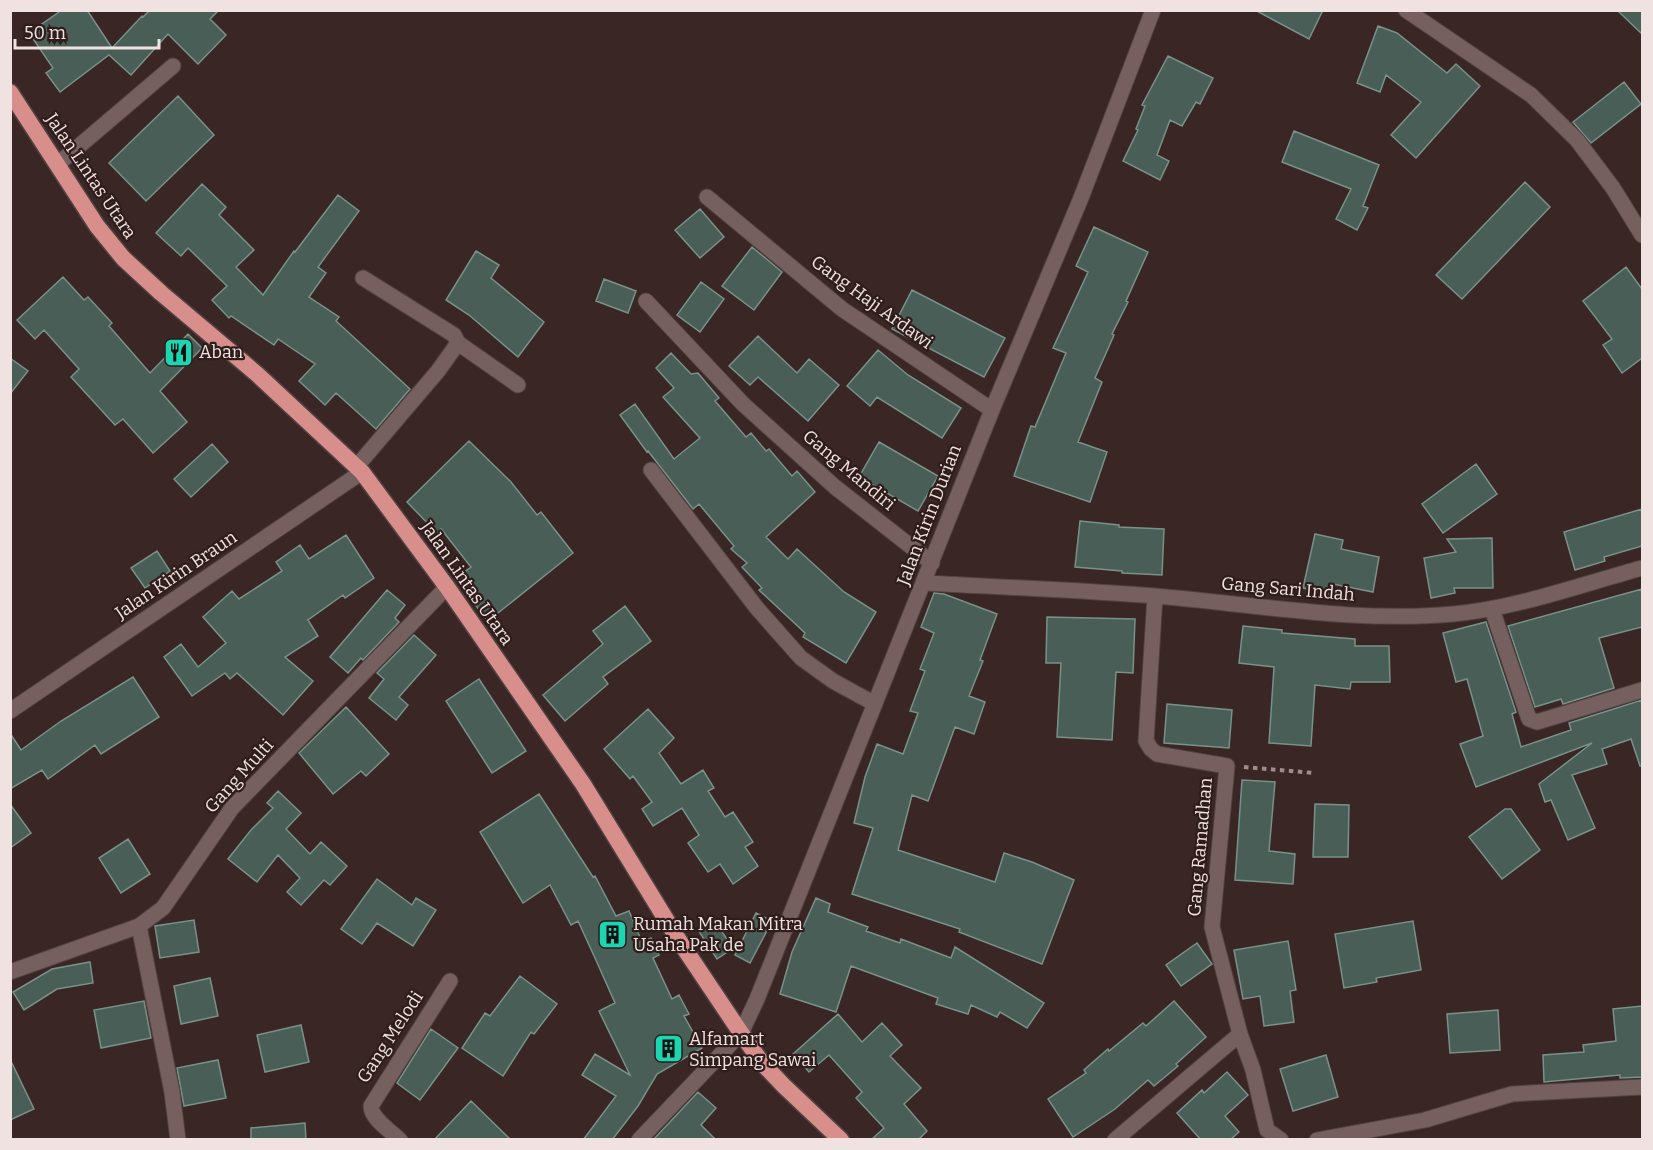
<svg xmlns="http://www.w3.org/2000/svg" width="1653" height="1150" font-family="Bitter,serif">
  <rect width="100%" height="100%" fill="#392625"/>
  <path fill="#485e57" stroke="#799189" stroke-width="1.5" d="M 62,10 L 87,10 L 112,48 L 142,16 L 143,17 L 150,10 L 219,10 L 210,19 L 226,35 L 198,64 L 168,34 L 131,75 L 109,55 L 60,92 L 46,73 L 53,68 L 29,33 Z
    M 1255,10 L 1323,10 L 1309,39 Z
    M 1617,10 L 1642,10 L 1642,34 Z
    M 1378,26 L 1397,33 L 1447,73 L 1456,64 L 1480,86 L 1416,158 L 1391,135 L 1421,102 L 1386,75 L 1380,92 L 1357,83 Z
    M 1168,56 L 1213,78 L 1200,104 L 1196,102 L 1182,126 L 1170,120 L 1157,155 L 1169,161 L 1160,180 L 1123,161 L 1138,130 L 1136,129 L 1145,106 L 1142,105 Z
    M 1624,82 L 1641,104 L 1591,143 L 1573,122 Z
    M 178,96 L 214,135 L 146,201 L 109,163 Z
    M 1294,131 L 1379,165 L 1363,206 L 1368,208 L 1357,230 L 1336,219 L 1351,189 L 1282,162 Z
    M 1525,182 L 1550,207 L 1462,299 L 1436,275 Z
    M 202,184 L 226,207 L 219,215 L 254,250 L 236,267 L 263,295 L 294,251 L 295,252 L 338,195 L 359,211 L 318,267 L 326,273 L 309,297 L 339,317 L 336,321 L 410,389 L 376,429 L 336,393 L 325,405 L 299,381 L 315,364 L 278,339 L 274,345 L 231,316 L 229,318 L 212,300 L 227,286 L 188,248 L 181,256 L 156,233 Z
    M 700,209 L 724,237 L 700,258 L 675,230 Z
    M 1094,227 L 1148,252 L 1126,301 L 1128,302 L 1112,334 L 1114,335 L 1095,378 L 1102,382 L 1078,442 L 1107,452 L 1090,502 L 1014,476 L 1031,426 L 1035,427 L 1066,353 L 1053,348 L 1088,272 L 1076,266 Z
    M 752,247 L 782,272 L 754,310 L 722,286 Z
    M 476,251 L 499,265 L 491,278 L 544,322 L 518,357 L 469,315 L 446,300 Z
    M 1626,267 L 1642,289 L 1642,358 L 1622,373 L 1603,345 L 1612,339 L 1583,301 Z
    M 63,277 L 84,300 L 88,297 L 112,323 L 109,326 L 150,373 L 188,334 L 202,348 L 160,391 L 187,422 L 153,453 L 123,419 L 115,425 L 71,377 L 79,369 L 44,330 L 35,339 L 17,320 Z
    M 604,279 L 636,291 L 628,313 L 596,301 Z
    M 701,282 L 724,299 L 700,332 L 677,315 Z
    M 912,290 L 1005,338 L 984,377 L 892,329 Z
    M 758,336 L 797,373 L 809,359 L 839,385 L 808,421 L 758,377 L 750,385 L 729,366 Z
    M 878,350 L 908,375 L 961,408 L 942,438 L 877,397 L 870,406 L 847,386 Z
    M 671,353 L 691,374 L 698,373 L 719,398 L 715,401 L 746,437 L 751,433 L 766,451 L 769,449 L 792,476 L 797,471 L 815,492 L 766,537 L 788,559 L 797,549 L 844,592 L 876,612 L 846,663 L 803,637 L 805,633 L 759,590 L 762,588 L 742,567 L 747,563 L 731,549 L 734,546 L 699,504 L 693,509 L 648,451 L 647,452 L 620,415 L 635,404 L 674,459 L 700,438 L 663,397 L 674,388 L 656,368 Z
    M 10,358 L 28,371 L 10,394 Z
    M 469,441 L 511,482 L 537,515 L 541,512 L 573,553 L 488,621 L 455,579 L 471,567 L 441,529 L 437,533 L 407,502 Z
    M 879,442 L 938,476 L 918,511 L 859,477 Z
    M 212,444 L 228,462 L 191,497 L 174,479 Z
    M 1476,464 L 1497,494 L 1443,533 L 1422,504 Z
    M 1642,509 L 1642,546 L 1604,557 L 1605,561 L 1575,570 L 1564,532 Z
    M 1080,521 L 1119,525 L 1119,527 L 1164,529 L 1162,575 L 1122,573 L 1122,571 L 1075,567 Z
    M 1315,534 L 1343,540 L 1341,549 L 1379,557 L 1373,592 L 1333,584 L 1330,595 L 1303,588 Z
    M 346,535 L 374,578 L 345,598 L 343,595 L 308,620 L 318,636 L 285,657 L 313,681 L 283,715 L 237,673 L 230,679 L 225,673 L 192,696 L 164,657 L 181,644 L 198,667 L 226,643 L 203,617 L 232,591 L 239,599 L 282,571 L 276,562 L 300,545 L 309,559 Z
    M 1492,538 L 1493,588 L 1454,588 L 1455,593 L 1431,598 L 1424,558 L 1456,552 L 1447,539 Z
    M 157,551 L 170,571 L 145,588 L 131,568 Z
    M 1642,589 L 1642,627 L 1599,638 L 1614,688 L 1563,704 L 1561,699 L 1535,707 L 1508,626 Z
    M 387,590 L 405,605 L 395,618 L 399,622 L 363,660 L 361,658 L 348,673 L 330,657 Z
    M 934,593 L 944,594 L 997,614 L 980,660 L 983,661 L 969,696 L 985,702 L 974,734 L 955,727 L 928,801 L 912,795 L 898,850 L 995,882 L 1004,853 L 1032,862 L 1074,880 L 1042,964 L 959,932 L 960,929 L 852,894 L 873,828 L 854,823 L 865,777 L 877,744 L 903,754 L 918,713 L 910,711 L 925,671 L 920,669 L 934,633 L 921,627 Z
    M 625,606 L 651,641 L 603,677 L 608,684 L 565,721 L 543,695 L 603,644 L 593,631 Z
    M 1047,617 L 1135,619 L 1133,673 L 1116,672 L 1112,740 L 1057,737 L 1061,663 L 1046,663 Z
    M 1486,622 L 1516,712 L 1512,714 L 1521,747 L 1571,730 L 1569,723 L 1642,700 L 1642,766 L 1640,766 L 1631,739 L 1602,749 L 1607,764 L 1572,775 L 1595,828 L 1568,840 L 1551,800 L 1545,802 L 1539,784 L 1592,743 L 1476,787 L 1460,744 L 1483,736 L 1467,679 L 1456,682 L 1443,633 Z
    M 1243,626 L 1282,630 L 1282,633 L 1355,639 L 1355,646 L 1389,646 L 1390,682 L 1351,682 L 1350,689 L 1315,685 L 1311,746 L 1269,743 L 1274,667 L 1239,663 Z
    M 414,635 L 436,655 L 399,697 L 408,705 L 396,720 L 369,698 L 384,679 L 377,673 Z
    M 133,677 L 159,717 L 101,754 L 95,745 L 48,779 L 42,770 L 10,789 L 10,733 L 21,750 L 61,721 Z
    M 479,679 L 526,751 L 492,773 L 446,701 Z
    M 1167,704 L 1232,710 L 1229,748 L 1164,743 Z
    M 346,707 L 389,754 L 366,776 L 361,771 L 333,794 L 299,753 Z
    M 648,709 L 674,738 L 659,753 L 681,784 L 703,770 L 714,788 L 708,791 L 725,817 L 733,812 L 753,842 L 745,847 L 758,866 L 733,884 L 720,864 L 708,872 L 688,843 L 699,835 L 682,808 L 653,826 L 642,809 L 652,802 L 633,776 L 630,779 L 604,749 Z
    M 1242,780 L 1275,782 L 1269,851 L 1295,854 L 1293,884 L 1235,880 Z
    M 278,791 L 301,813 L 286,829 L 310,854 L 321,842 L 347,866 L 330,885 L 324,880 L 301,905 L 287,892 L 300,878 L 278,855 L 257,882 L 228,859 L 251,830 L 273,808 L 267,803 Z
    M 539,794 L 593,877 L 595,876 L 616,916 L 629,911 L 642,942 L 651,938 L 659,955 L 653,958 L 672,999 L 679,995 L 689,1014 L 684,1016 L 702,1048 L 657,1074 L 638,1106 L 612,1140 L 583,1140 L 616,1096 L 582,1075 L 595,1054 L 630,1075 L 599,1011 L 615,1003 L 595,958 L 578,921 L 571,925 L 550,885 L 523,903 L 480,832 Z
    M 10,804 L 31,833 L 10,848 Z
    M 1315,804 L 1349,805 L 1348,857 L 1313,857 Z
    M 1505,809 L 1511,809 L 1540,850 L 1502,879 L 1469,837 Z
    M 128,839 L 150,874 L 121,893 L 99,858 Z
    M 377,879 L 412,905 L 416,898 L 436,910 L 413,946 L 377,923 L 362,944 L 341,929 Z
    M 816,898 L 830,904 L 828,912 L 868,927 L 866,931 L 900,943 L 901,939 L 951,958 L 955,947 L 1044,1003 L 1027,1028 L 1000,1012 L 997,1017 L 971,1005 L 968,1014 L 936,1004 L 938,998 L 851,966 L 836,1012 L 780,994 L 792,952 Z
    M 756,913 L 772,921 L 750,963 L 735,955 Z
    M 194,920 L 199,952 L 160,958 L 155,926 Z
    M 714,920 L 733,948 L 717,959 L 698,930 Z
    M 1413,921 L 1421,970 L 1376,978 L 1377,982 L 1344,988 L 1335,934 Z
    M 1288,941 L 1296,990 L 1290,991 L 1294,1022 L 1264,1026 L 1260,996 L 1243,999 L 1234,950 Z
    M 1197,943 L 1212,964 L 1181,986 L 1166,965 Z
    M 90,962 L 93,983 L 57,989 L 24,1010 L 13,992 L 52,969 Z
    M 520,976 L 557,1004 L 534,1034 L 531,1032 L 503,1076 L 462,1048 L 485,1013 L 490,1016 Z
    M 210,978 L 218,1016 L 181,1024 L 174,986 Z
    M 144,1001 L 151,1038 L 101,1048 L 94,1010 Z
    M 1174,1001 L 1206,1037 L 1176,1064 L 1178,1066 L 1154,1086 L 1148,1080 L 1115,1109 L 1073,1137 L 1048,1099 L 1086,1073 L 1084,1070 L 1108,1049 L 1109,1051 L 1143,1023 L 1146,1026 Z
    M 1642,1006 L 1642,1077 L 1620,1078 L 1620,1075 L 1544,1082 L 1543,1055 L 1584,1052 L 1583,1045 L 1616,1041 L 1613,1009 Z
    M 1498,1010 L 1500,1050 L 1450,1053 L 1447,1014 Z
    M 838,1014 L 862,1042 L 882,1023 L 902,1045 L 890,1056 L 921,1088 L 904,1104 L 927,1131 L 918,1140 L 871,1140 L 884,1128 L 856,1098 L 862,1092 L 829,1055 L 809,1072 L 793,1054 Z
    M 301,1025 L 309,1062 L 265,1072 L 257,1035 Z
    M 431,1029 L 458,1048 L 420,1100 L 397,1083 Z
    M 1326,1055 L 1338,1097 L 1293,1111 L 1280,1069 Z
    M 10,1059 L 34,1109 L 10,1120 Z
    M 218,1060 L 226,1098 L 184,1106 L 177,1068 Z
    M 1227,1072 L 1248,1095 L 1225,1116 L 1239,1132 L 1230,1140 L 1201,1140 L 1177,1113 L 1202,1090 L 1204,1093 Z
    M 698,1092 L 716,1108 L 701,1125 L 716,1140 L 653,1140 Z
    M 471,1101 L 511,1140 L 434,1140 Z
    M 305,1123 L 306,1140 L 251,1140 L 251,1128 Z"/>
  <g fill="none" stroke-linecap="round" stroke-linejoin="round">
    <defs>
      <path id="minor" d="M 1406,10 L 1531,95 L 1577,140 L 1613,188 L 1642,235
        M 58,164 L 173,66
        M 707,197 L 842,309 L 992,410
        M 646,301 L 743,404 L 835,487 L 932,563
        M 458,343 L 518,385
        M 357,466 L 438,371 L 458,343 L 454,335 L 363,278
        M 651,470 L 756,607 L 801,658 L 833,681 L 875,704
        M 924,583 C 1001,587 1078,590 1155,596 C 1254,604 1354,623 1453,614 C 1514,609 1583,584 1642,568
        M 1492,609 L 1529,719 L 1537,722 L 1642,690
        M 10,711 L 362,472
        M 139,926 L 172,1092 L 178,1140
        M 10,972 L 139,926 L 163,908 L 232,808 L 447,587
        M 1240,1034 L 1253,1070 L 1267,1130 L 1281,1140
        M 400,1140 C 391,1131 371,1119 371,1106 L 450,981
        M 639,1140 L 741,1033 L 757,999 L 992,410 L 1081,198 L 1153,10
        M 1115,1140 L 1240,1034 L 1212,927 L 1227,766 L 1157,754 L 1151,749 L 1146,741 L 1155,596
        M 1317,1140 L 1425,1120 L 1512,1094 L 1642,1087"/>
      <path id="trunk" d="M 10,92 L 97,226 L 123,258 L 161,293 L 258,375 L 362,472 L 447,587 L 583,784 L 678,939 L 741,1033 L 762,1063 L 784,1086 L 841,1140"/>
    </defs>
    <use href="#minor" stroke="#514241" stroke-width="17"/>
    <use href="#trunk" stroke="#514241" stroke-width="19"/>
    <path stroke="#9d8d8c" stroke-width="4" stroke-dasharray="4.5 4.5" stroke-linecap="butt" d="M 1244,767 L 1314,773"/>
    <use href="#minor" stroke="#76605f" stroke-width="15"/>
    <use href="#trunk" stroke="#d88e8a" stroke-width="16"/>
  </g>
  <defs>
    <symbol id="restaurant-square" viewBox="-11 -11 22 22"><rect x="-9" y="-9" width="18" height="18" rx="4" fill="#1cd5b1" stroke="#2f1d1c"/><path d="M-5-6h1v4h1v-4h1v4h1v-4h1v5L-1.5 .5V6h-2V.5L-5-1ZM5-6V6H3V1.5H1.5Q1.5-4 5-6Z" fill="#111"/></symbol>
    <symbol id="building-square" viewBox="-11 -11 22 22"><rect x="-9" y="-9" width="18" height="18" rx="4" fill="#1cd5b1" stroke="#2f1d1c"/><path d="M-4-6H4V6H1V3H-1V6H-4ZM-2.5-4.3h1.7v1.8h-1.7ZM.8-4.3h1.7v1.8H.8ZM-2.5-1h1.7V.8h-1.7ZM.8-1h1.7V.8H.8Z" fill="#111"/></symbol>
  </defs>
  <g fill-rule="evenodd">
    <use href="#restaurant-square" x="162" y="336" width="33" height="33"/>
    <use href="#building-square" x="596" y="918" width="33" height="33"/>
    <use href="#building-square" x="652" y="1032" width="33" height="33"/>
  </g>
  <g text-anchor="middle" stroke-width="4.5" stroke-linejoin="round" paint-order="stroke">
    <g font-size="18" fill="#efe2e1" stroke="#2f1d1c">
      <text transform="translate(91 176) rotate(56)" y="6">Jalan Lintas Utara</text>
      <text transform="translate(872 302) rotate(36)" y="6">Gang Haji Ardawi</text>
      <text transform="translate(849 470) rotate(40)" y="6">Gang Mandiri</text>
      <text transform="translate(929 515) rotate(-69)" y="6">Jalan Kirin Durian</text>
      <text transform="translate(176 575) rotate(-34)" y="6">Jalan Kirin Braun</text>
      <text transform="translate(467 583) rotate(55)" y="6">Jalan Lintas Utara</text>
      <text transform="translate(1288 589) rotate(5)" y="6">Gang Sari Indah</text>
      <text transform="translate(239 776) rotate(-48)" y="6">Gang Multi</text>
      <text transform="translate(1200 847) rotate(-85)" y="6">Gang Ramadhan</text>
      <text transform="translate(390 1037) rotate(-57)" y="6">Gang Melodi</text>
    </g>
    <g font-size="18" fill="#efe2e1" stroke="#2f1d1c" text-anchor="start">
      <text x="199" y="358">Aban</text>
      <text x="633" y="930">Rumah Makan Mitra<tspan x="633" dy="21">Usaha Pak de</tspan></text>
      <text x="689" y="1045">Alfamart<tspan x="689" dy="21">Simpang Sawai</tspan></text>
    </g>
  </g>
  <rect width="1653" height="1150" fill="none" stroke="#efe2e1" stroke-width="24"/>
  <path d="M15 39v9h144v-9" fill="none" stroke="#efe2e1" stroke-width="3"/>
  <text x="24" y="39" font-size="18" fill="#efe2e1" stroke="#2f1d1c" stroke-width="4.5" paint-order="stroke">50 m</text>
</svg>
